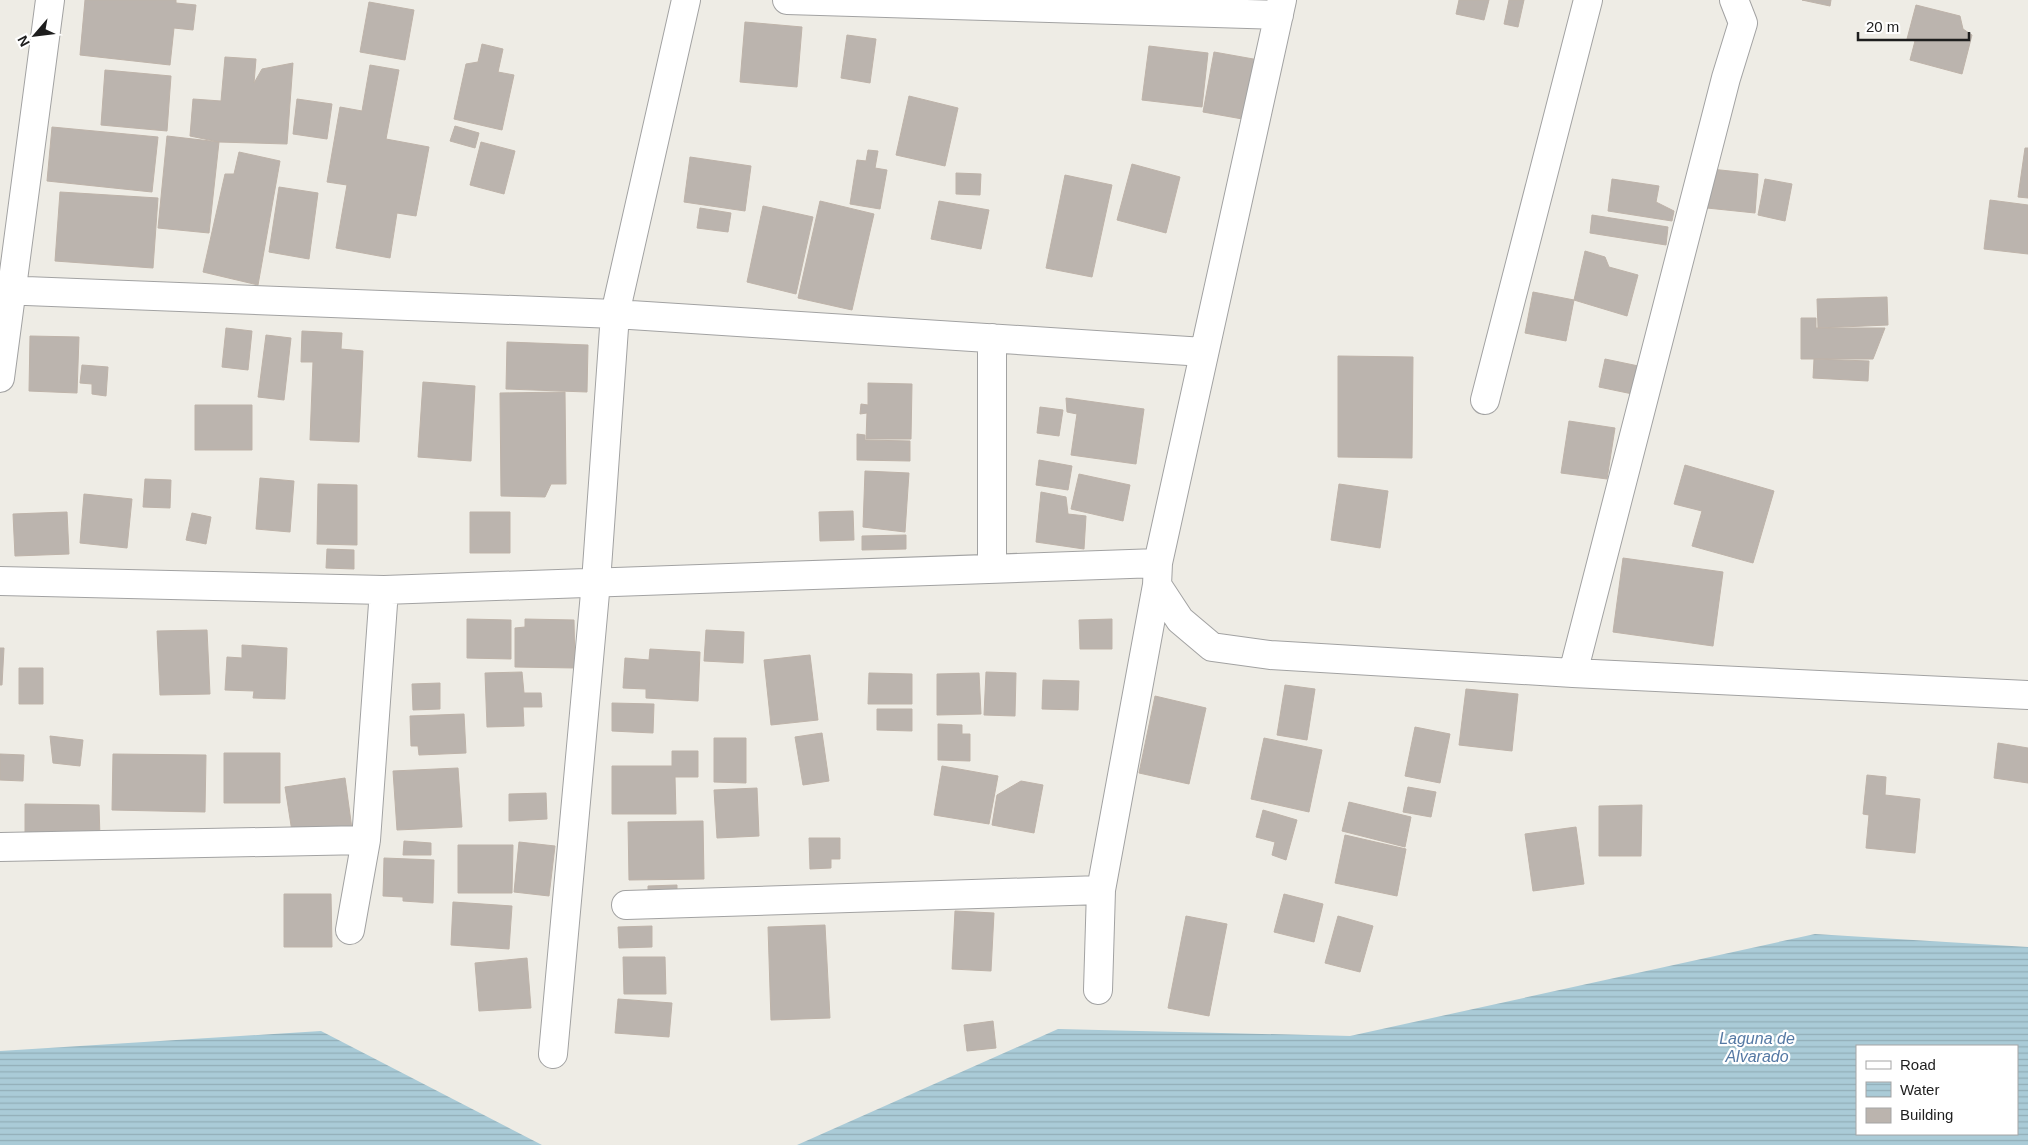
<svg xmlns="http://www.w3.org/2000/svg" width="2028" height="1145" font-family="Helvetica,sans-serif">
  <defs>
    <pattern id="water-rules" width="6" height="5" patternUnits="userSpaceOnUse" patternTransform="scale(1.25)"><rect width="6" height="5" fill="#aacbd7"/><path d="M0 2.5h6" fill="none" stroke="#92aeb8"/></pattern>
  </defs>
  <rect width="100%" height="100%" fill="#eeece5"/>
  <path fill="url(#water-rules)" fill-rule="evenodd" d="M 1815,934 L 2028,947 L 2028,1145 L 797,1145 L 1058,1029 L 1350,1036 ZM 2017,1046 L 2017,1134 L 1857,1134 L 1857,1046 Z
    M 321,1031 L 542,1145 L 0,1145 L 0,1051 Z"/>
  <path fill="#bbb4ae" stroke="#beb3a9" d="M 85,0 L 176,0 L 176,3 L 196,5 L 193,30 L 174,28 L 170,65 L 80,55 Z
    M 1459,0 L 1489,0 L 1484,20 L 1456,14 Z
    M 1509,0 L 1524,0 L 1518,27 L 1504,24 Z
    M 1802,0 L 1831,0 L 1830,6 Z
    M 369,2 L 414,10 L 405,60 L 360,52 Z
    M 1916,5 L 1960,16 L 1963,29 L 1972,35 L 1962,74 L 1910,60 L 1915,41 L 1907,39 Z
    M 745,22 L 802,27 L 797,87 L 740,82 Z
    M 847,35 L 876,39 L 870,83 L 841,78 Z
    M 482,44 L 503,49 L 498,72 L 514,75 L 502,130 L 454,119 L 466,64 L 478,62 Z
    M 1149,46 L 1208,53 L 1202,107 L 1142,100 Z
    M 1214,52 L 1259,60 L 1248,120 L 1203,112 Z
    M 225,57 L 256,59 L 254,83 L 262,69 L 293,63 L 287,144 L 219,142 L 190,136 L 193,99 L 221,101 Z
    M 370,65 L 399,70 L 386,139 L 429,147 L 416,216 L 397,213 L 390,258 L 336,248 L 347,185 L 327,182 L 340,107 L 362,111 Z
    M 105,70 L 171,76 L 167,131 L 101,125 Z
    M 909,96 L 958,108 L 945,166 L 896,155 Z
    M 297,99 L 332,104 L 327,139 L 293,134 Z
    M 455,126 L 479,133 L 475,148 L 450,141 Z
    M 52,127 L 158,137 L 152,192 L 47,181 Z
    M 167,136 L 219,142 L 209,233 L 158,228 Z
    M 481,142 L 515,151 L 504,194 L 470,185 Z
    M 2025,148 L 2028,148 L 2028,198 L 2018,197 Z
    M 868,150 L 878,151 L 875,168 L 887,170 L 880,209 L 850,204 L 857,160 L 866,161 Z
    M 239,152 L 280,161 L 258,285 L 203,272 L 225,174 L 234,174 Z
    M 690,157 L 751,166 L 745,211 L 684,202 Z
    M 1132,164 L 1180,177 L 1166,233 L 1117,220 Z
    M 1711,169 L 1758,174 L 1755,213 L 1707,208 Z
    M 956,173 L 981,174 L 980,195 L 956,194 Z
    M 1065,175 L 1112,185 L 1092,277 L 1046,268 Z
    M 1612,179 L 1659,186 L 1656,202 L 1674,211 L 1672,221 L 1608,211 Z
    M 1765,179 L 1792,184 L 1785,221 L 1758,215 Z
    M 279,187 L 318,193 L 309,259 L 269,252 Z
    M 60,192 L 158,198 L 153,268 L 55,261 Z
    M 1990,200 L 2028,205 L 2028,254 L 1984,249 Z
    M 820,201 L 874,214 L 852,310 L 798,298 Z
    M 939,201 L 989,210 L 981,249 L 931,239 Z
    M 763,206 L 813,217 L 796,294 L 747,282 Z
    M 700,208 L 731,213 L 728,232 L 697,228 Z
    M 1592,215 L 1668,227 L 1666,245 L 1590,233 Z
    M 1585,251 L 1605,257 L 1609,267 L 1638,275 L 1627,316 L 1574,300 Z
    M 1533,292 L 1574,300 L 1566,341 L 1525,333 Z
    M 1887,297 L 1888,325 L 1818,328 L 1817,299 Z
    M 1801,318 L 1816,318 L 1816,328 L 1885,328 L 1873,359 L 1801,359 Z
    M 226,328 L 252,331 L 248,370 L 222,367 Z
    M 302,331 L 342,333 L 341,349 L 363,351 L 359,442 L 310,440 L 313,362 L 301,362 Z
    M 266,335 L 291,338 L 284,400 L 258,397 Z
    M 30,336 L 79,337 L 77,393 L 29,391 Z
    M 507,342 L 588,345 L 587,392 L 506,389 Z
    M 1338,356 L 1413,357 L 1412,458 L 1338,457 Z
    M 1605,359 L 1648,368 L 1642,396 L 1599,387 Z
    M 1814,359 L 1869,361 L 1868,381 L 1813,378 Z
    M 82,365 L 108,367 L 106,396 L 92,394 L 92,384 L 80,383 Z
    M 423,382 L 475,386 L 471,461 L 418,457 Z
    M 868,383 L 912,384 L 911,439 L 866,439 L 867,413 L 860,414 L 861,404 L 868,405 Z
    M 565,392 L 566,484 L 551,484 L 545,497 L 501,496 L 500,393 Z
    M 1066,398 L 1144,409 L 1136,464 L 1071,455 L 1077,414 L 1067,412 Z
    M 195,405 L 252,405 L 252,450 L 195,450 Z
    M 1040,407 L 1063,410 L 1059,436 L 1037,433 Z
    M 1569,421 L 1615,428 L 1607,479 L 1561,473 Z
    M 857,434 L 865,435 L 865,440 L 910,441 L 910,461 L 857,460 Z
    M 1039,460 L 1072,466 L 1068,490 L 1036,485 Z
    M 1685,465 L 1774,491 L 1753,563 L 1692,546 L 1702,511 L 1674,504 Z
    M 865,471 L 909,473 L 905,532 L 863,527 Z
    M 1079,474 L 1130,485 L 1123,521 L 1071,509 Z
    M 260,478 L 294,481 L 290,532 L 256,529 Z
    M 145,479 L 171,480 L 170,508 L 143,507 Z
    M 318,484 L 357,485 L 357,545 L 317,544 Z
    M 1339,484 L 1388,491 L 1380,548 L 1331,540 Z
    M 1041,492 L 1066,497 L 1068,514 L 1086,516 L 1084,549 L 1036,542 Z
    M 84,494 L 132,499 L 127,548 L 80,543 Z
    M 853,511 L 854,540 L 820,541 L 819,512 Z
    M 67,512 L 69,554 L 15,556 L 13,514 Z
    M 470,512 L 510,512 L 510,553 L 470,553 Z
    M 192,513 L 211,517 L 206,544 L 186,540 Z
    M 906,535 L 906,549 L 862,550 L 862,536 Z
    M 327,549 L 354,550 L 354,569 L 326,568 Z
    M 1623,558 L 1723,572 L 1713,646 L 1613,632 Z
    M 467,619 L 511,620 L 511,659 L 467,658 Z
    M 525,619 L 574,620 L 575,668 L 515,667 L 515,628 L 525,627 Z
    M 1112,619 L 1112,649 L 1080,649 L 1079,620 Z
    M 207,630 L 210,694 L 160,695 L 157,631 Z
    M 706,630 L 744,632 L 743,663 L 704,661 Z
    M 242,645 L 287,648 L 285,699 L 253,698 L 254,691 L 225,690 L 227,657 L 242,658 Z
    M 0,648 L 4,648 L 2,685 L 0,685 Z
    M 650,649 L 700,652 L 698,701 L 646,698 L 646,689 L 623,688 L 625,658 L 649,660 Z
    M 810,655 L 818,720 L 771,725 L 764,660 Z
    M 19,668 L 43,668 L 43,704 L 19,704 Z
    M 522,672 L 524,693 L 541,693 L 542,707 L 523,707 L 524,726 L 487,727 L 485,673 Z
    M 986,672 L 1016,673 L 1015,716 L 984,715 Z
    M 869,673 L 912,674 L 912,704 L 868,704 Z
    M 979,673 L 981,714 L 937,715 L 937,674 Z
    M 1043,680 L 1079,681 L 1078,710 L 1042,709 Z
    M 440,683 L 440,709 L 413,710 L 412,684 Z
    M 1285,685 L 1315,689 L 1307,740 L 1277,735 Z
    M 1466,689 L 1518,694 L 1512,751 L 1459,745 Z
    M 1155,696 L 1206,708 L 1189,784 L 1139,773 Z
    M 612,703 L 654,704 L 653,733 L 612,731 Z
    M 877,709 L 912,709 L 912,731 L 877,730 Z
    M 464,714 L 466,753 L 419,755 L 418,746 L 411,746 L 410,716 Z
    M 938,724 L 962,725 L 962,734 L 970,734 L 970,761 L 938,760 Z
    M 1415,727 L 1450,734 L 1440,783 L 1405,776 Z
    M 822,733 L 829,781 L 803,785 L 795,737 Z
    M 50,736 L 83,740 L 80,766 L 53,763 Z
    M 714,738 L 746,738 L 746,783 L 714,782 Z
    M 1264,738 L 1322,750 L 1309,812 L 1251,799 Z
    M 1998,743 L 2028,748 L 2028,783 L 1994,778 Z
    M 672,751 L 698,751 L 698,777 L 675,777 L 676,814 L 612,814 L 612,766 L 672,766 Z
    M 224,753 L 280,753 L 280,803 L 224,803 Z
    M 0,754 L 24,755 L 23,781 L 0,780 Z
    M 113,754 L 206,755 L 205,812 L 112,810 Z
    M 942,766 L 998,776 L 989,824 L 934,815 Z
    M 458,768 L 462,827 L 397,830 L 393,771 Z
    M 1867,775 L 1886,777 L 1885,795 L 1920,799 L 1915,853 L 1866,848 L 1869,815 L 1863,814 Z
    M 345,778 L 352,829 L 293,838 L 285,787 Z
    M 1021,781 L 1043,785 L 1034,833 L 992,825 L 997,795 Z
    M 1408,787 L 1436,792 L 1431,817 L 1403,812 Z
    M 757,788 L 759,836 L 717,838 L 714,790 Z
    M 546,793 L 547,819 L 509,821 L 509,794 Z
    M 1349,802 L 1411,817 L 1405,847 L 1342,831 Z
    M 25,804 L 99,805 L 100,838 L 25,838 Z
    M 1642,805 L 1641,856 L 1599,856 L 1599,806 Z
    M 1263,810 L 1297,820 L 1286,860 L 1272,855 L 1275,842 L 1256,837 Z
    M 703,821 L 704,879 L 629,880 L 628,822 Z
    M 1576,827 L 1584,884 L 1533,891 L 1525,834 Z
    M 1345,835 L 1406,849 L 1397,896 L 1335,883 Z
    M 809,838 L 840,838 L 840,859 L 831,859 L 831,868 L 810,869 Z
    M 404,841 L 431,843 L 431,855 L 403,855 Z
    M 519,842 L 555,846 L 549,896 L 514,892 Z
    M 458,845 L 513,845 L 512,893 L 458,893 Z
    M 384,858 L 434,860 L 433,903 L 403,901 L 403,897 L 383,896 Z
    M 677,885 L 677,897 L 648,898 L 648,886 Z
    M 284,894 L 331,894 L 332,947 L 284,947 Z
    M 1284,894 L 1323,904 L 1314,942 L 1274,932 Z
    M 453,902 L 512,906 L 509,949 L 451,945 Z
    M 955,911 L 994,913 L 991,971 L 952,969 Z
    M 1186,916 L 1227,924 L 1209,1016 L 1168,1008 Z
    M 1338,916 L 1373,926 L 1360,972 L 1325,963 Z
    M 825,925 L 830,1018 L 771,1020 L 768,927 Z
    M 652,926 L 652,947 L 619,948 L 618,927 Z
    M 623,957 L 665,957 L 666,994 L 624,994 Z
    M 527,958 L 531,1008 L 479,1011 L 475,963 Z
    M 618,999 L 672,1003 L 669,1037 L 615,1033 Z
    M 993,1021 L 996,1048 L 967,1051 L 964,1025 Z"/>
  <g fill="none" stroke-linecap="round" stroke-linejoin="round">
    <defs>
      <path id="minor" d="M 787,0 L 1279,15
        M 0,290 L 615,314 L 1204,352
        M 0,378 L 50,0
        M 1485,400 L 1588,0
        M 992,569 L 992,338
        M 0,581 L 384,590 L 1158,563
        M 1157,585 L 1180,620 L 1212,647 L 1270,655 L 1573,673 L 2028,695
        M 1573,673 L 1726,78 L 1743,23 L 1734,0
        M 0,847 L 366,840
        M 626,905 L 1101,890
        M 350,930 L 366,840 L 384,590
        M 1098,990 L 1101,890 L 1157,585 L 1158,563 L 1282,0
        M 553,1054 L 596,582 L 615,314 L 686,0"/>
    </defs>
    <use href="#minor" stroke="#a2a2a2" stroke-width="30"/>
    <use href="#minor" stroke="#fff" stroke-width="28"/>
  </g>
  <g text-anchor="middle" stroke-width="4.5" stroke-linejoin="round" paint-order="stroke">
    <g font-size="16" font-style="italic" fill="#5579a4" stroke="#fff">
      <text x="1757" y="1044">Laguna de<tspan x="1757" dy="18">Alvarado</tspan></text>
    </g>
  </g>
  <rect x="1856" y="1045" width="162" height="90" fill="#ffffff" stroke="#a5a5a5"/>
  <rect x="1866" y="1061" width="25" height="8" fill="#ffffff" stroke="#a5a5a5"/>
  <text x="1900" y="1070" font-size="15" fill="#1e1e1e">Road</text>
  <rect x="1866" y="1082" width="25" height="15" fill="url(#water-rules)" stroke="#a5a5a5"/>
  <text x="1900" y="1095" font-size="15" fill="#1e1e1e">Water</text>
  <rect x="1866" y="1108" width="25" height="15" fill="#bbb4ae" stroke="#a5a5a5"/>
  <text x="1900" y="1120" font-size="15" fill="#1e1e1e">Building</text>
  <g transform="translate(35 35) rotate(242)" stroke="#ffffff" stroke-width="4" paint-order="stroke">
  <path d="M0-4L9 19L0 12L-9 19Z" fill="#1e1e1e"/>
  <text y="-8" font-size="14" font-weight="bold" text-anchor="middle" fill="#1e1e1e">N</text>
  </g>
  <path d="M1858 32v8h111v-8" fill="none" stroke="#1e1e1e" stroke-width="2.5"/>
  <text x="1866" y="32" font-size="15" fill="#1e1e1e" stroke="#ffffff" stroke-width="4" paint-order="stroke">20 m</text>
</svg>
